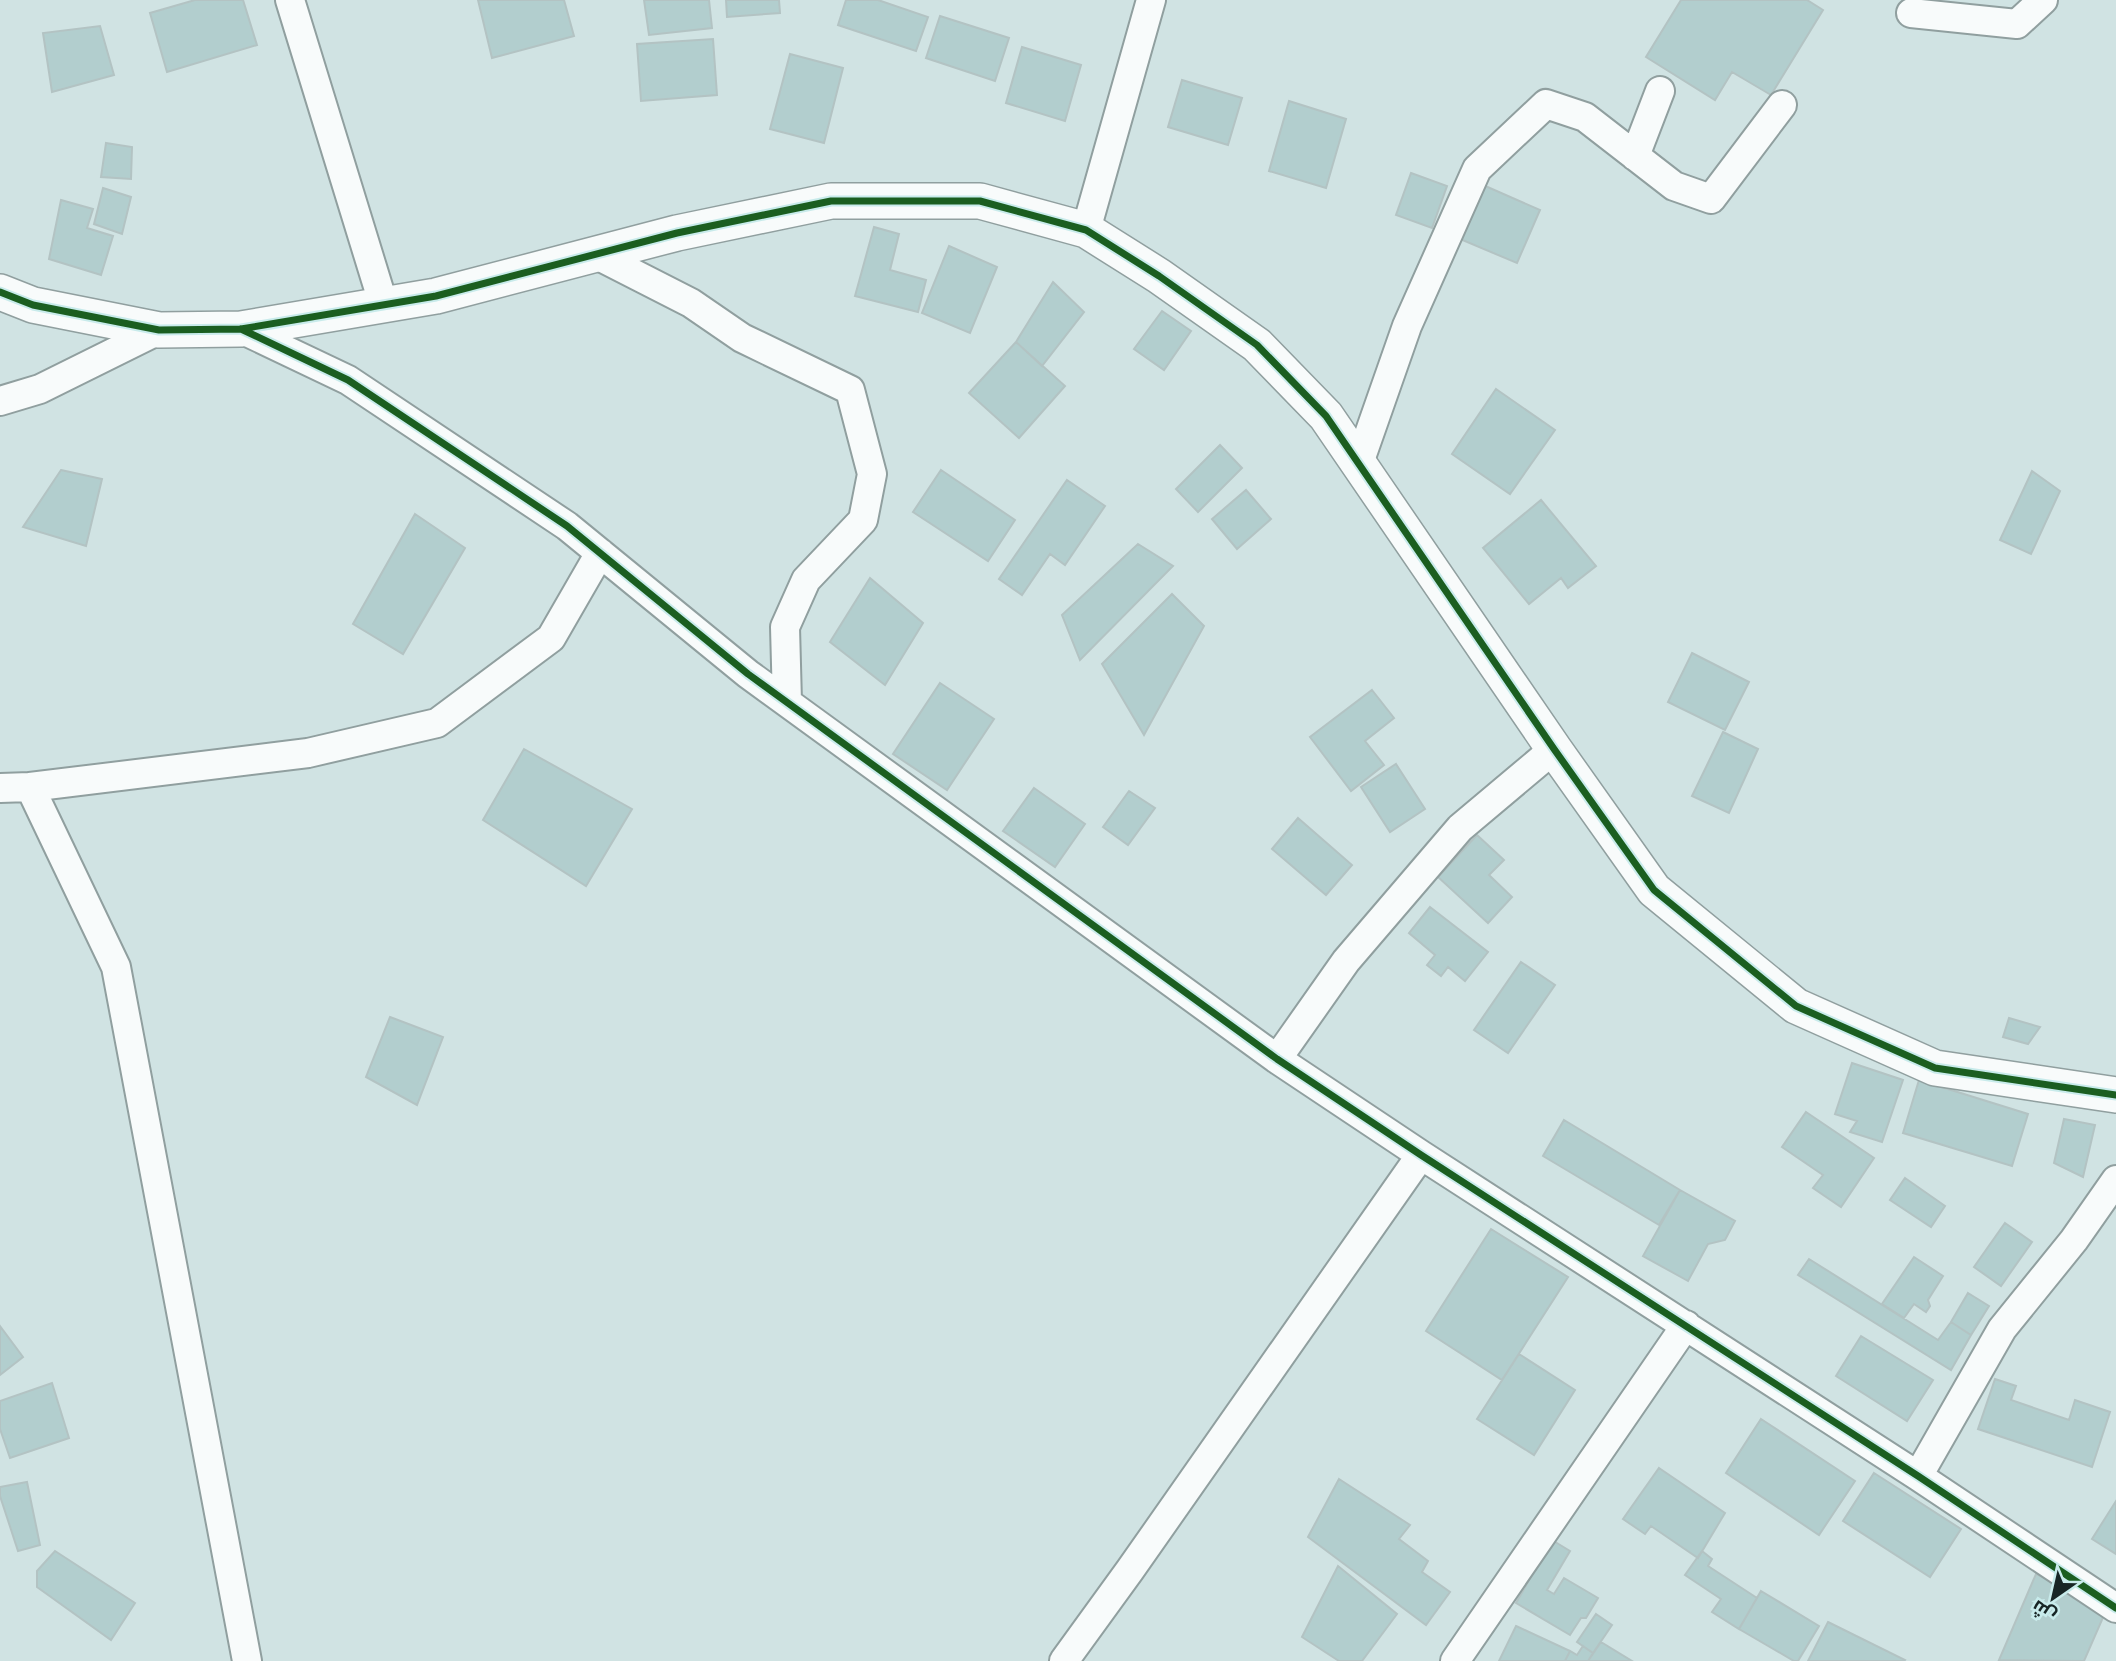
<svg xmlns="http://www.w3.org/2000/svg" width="2116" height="1661" font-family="Mulish,Cairo,sans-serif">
  <rect width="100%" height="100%" fill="#d0e3e3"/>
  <path fill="#b2cece" stroke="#b3c3c3" stroke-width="2" d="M 195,0 L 243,0 L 257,45 L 167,72 L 150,13 Z
    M 478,0 L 564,0 L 574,36 L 492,58 Z
    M 644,0 L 709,0 L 712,28 L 649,35 Z
    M 726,0 L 779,0 L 780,13 L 727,17 Z
    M 846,0 L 878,0 L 928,17 L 916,51 L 838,25 Z
    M 1681,0 L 1807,0 L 1823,10 L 1771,95 L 1732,72 L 1715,100 L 1646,57 Z
    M 940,16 L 1009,38 L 995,81 L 926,58 Z
    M 100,26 L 114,75 L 52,92 L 43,33 Z
    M 713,39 L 717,95 L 641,101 L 637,44 Z
    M 1022,47 L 1081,65 L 1065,121 L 1006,103 Z
    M 790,54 L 843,68 L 824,143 L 770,129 Z
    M 1182,80 L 1242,98 L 1228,145 L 1168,127 Z
    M 1289,101 L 1346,119 L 1326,188 L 1269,171 Z
    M 106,143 L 132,147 L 131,179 L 101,177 Z
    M 1411,173 L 1447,186 L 1432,228 L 1396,215 Z
    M 1483,185 L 1540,210 L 1517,263 L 1460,239 Z
    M 103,188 L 131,197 L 122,234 L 94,224 Z
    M 61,200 L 93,209 L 87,228 L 113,236 L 101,275 L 49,259 Z
    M 874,227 L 899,234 L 890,270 L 926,280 L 918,312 L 855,296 Z
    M 949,246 L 997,267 L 970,333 L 922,313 Z
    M 1053,282 L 1084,312 L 1042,366 L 1016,342 Z
    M 1162,311 L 1191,331 L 1164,370 L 1134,349 Z
    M 1016,342 L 1065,386 L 1019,438 L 969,393 Z
    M 1496,389 L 1555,430 L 1510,494 L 1452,454 Z
    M 1220,445 L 1242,468 L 1198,512 L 1176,489 Z
    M 61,470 L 102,479 L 86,546 L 23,527 Z
    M 941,470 L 1015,520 L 988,561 L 913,512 Z
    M 2032,471 L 2060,491 L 2031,554 L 2000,540 Z
    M 1067,480 L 1105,506 L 1065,565 L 1050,554 L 1022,595 L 999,579 Z
    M 1246,490 L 1271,519 L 1237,549 L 1212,519 Z
    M 1541,500 L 1596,566 L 1568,588 L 1561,578 L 1529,604 L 1483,548 Z
    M 415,514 L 465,548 L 403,654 L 353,624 Z
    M 1138,544 L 1173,566 L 1080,660 L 1062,615 Z
    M 870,578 L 923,623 L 885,685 L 830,642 Z
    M 1172,594 L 1204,626 L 1144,735 L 1102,664 Z
    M 1692,653 L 1749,682 L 1725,730 L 1668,702 Z
    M 940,683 L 994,719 L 947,790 L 893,754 Z
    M 1372,690 L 1394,718 L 1365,741 L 1384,765 L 1351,791 L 1310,737 Z
    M 1723,732 L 1758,749 L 1729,813 L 1692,796 Z
    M 524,749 L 632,809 L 586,886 L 483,820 Z
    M 1396,764 L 1425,809 L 1390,832 L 1361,787 Z
    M 1034,788 L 1085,824 L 1055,867 L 1003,831 Z
    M 1129,791 L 1155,808 L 1128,845 L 1103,827 Z
    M 1298,818 L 1352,865 L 1326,895 L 1272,849 Z
    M 1477,835 L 1504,860 L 1489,875 L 1512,897 L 1488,923 L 1438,877 Z
    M 1430,907 L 1488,952 L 1465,981 L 1448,967 L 1441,976 L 1427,965 L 1435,955 L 1409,933 Z
    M 1521,962 L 1555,985 L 1508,1053 L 1474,1030 Z
    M 390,1017 L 443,1037 L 417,1105 L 366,1077 Z
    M 2009,1018 L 2040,1027 L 2028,1044 L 2003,1037 Z
    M 1852,1063 L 1903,1080 L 1882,1142 L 1850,1132 L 1857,1121 L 1835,1114 Z
    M 1919,1080 L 2028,1114 L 2012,1166 L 1903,1133 Z
    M 1806,1112 L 1874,1158 L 1841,1207 L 1813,1188 L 1823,1175 L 1782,1147 Z
    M 2064,1119 L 2095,1125 L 2083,1177 L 2054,1163 Z
    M 1564,1120 L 1680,1190 L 1659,1225 L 1543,1156 Z
    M 1905,1178 L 1945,1206 L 1931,1227 L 1890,1200 Z
    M 1680,1190 L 1735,1221 L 1725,1240 L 1708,1244 L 1688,1281 L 1643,1256 Z
    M 2005,1223 L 2032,1242 L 2001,1286 L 1974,1267 Z
    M 1491,1229 L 1568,1277 L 1502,1380 L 1426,1331 Z
    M 1914,1257 L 1943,1276 L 1928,1300 L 1930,1306 L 1926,1312 L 1914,1304 L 1904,1318 L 1882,1304 Z
    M 1809,1259 L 1938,1340 L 1951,1322 L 1971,1335 L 1951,1370 L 1798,1275 Z
    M 1968,1293 L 1989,1306 L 1971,1335 L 1951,1322 Z
    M 0,1326 L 23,1357 L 0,1375 Z
    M 1861,1336 L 1933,1380 L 1907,1421 L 1836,1376 Z
    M 1519,1354 L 1575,1390 L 1534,1455 L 1477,1419 Z
    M 1995,1379 L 2016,1386 L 2011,1400 L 2069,1420 L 2075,1400 L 2110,1412 L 2092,1467 L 1978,1429 Z
    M 52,1383 L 69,1438 L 10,1458 L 0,1429 L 0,1401 Z
    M 1761,1419 L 1855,1481 L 1819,1535 L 1726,1473 Z
    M 1659,1468 L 1725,1513 L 1698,1558 L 1651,1526 L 1645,1534 L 1623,1519 Z
    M 1874,1473 L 1961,1529 L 1930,1577 L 1843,1521 Z
    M 1339,1479 L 1410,1525 L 1399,1539 L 1428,1561 L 1422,1572 L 1450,1592 L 1426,1625 L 1308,1537 Z
    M 27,1482 L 40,1545 L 18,1551 L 0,1496 L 0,1487 Z
    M 2116,1501 L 2116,1554 L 2092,1539 Z
    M 1552,1540 L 1570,1551 L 1547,1590 L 1554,1594 L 1564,1578 L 1598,1598 L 1586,1618 L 1581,1618 L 1570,1635 L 1516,1603 Z
    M 55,1551 L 135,1603 L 111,1640 L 37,1587 L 37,1571 Z
    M 1702,1551 L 1712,1559 L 1708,1566 L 1757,1598 L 1739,1629 L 1712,1612 L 1721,1599 L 1685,1575 Z
    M 1338,1566 L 1397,1614 L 1362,1661 L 1339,1661 L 1302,1637 Z
    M 2036,1574 L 2108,1606 L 2084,1661 L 1999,1660 Z
    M 1761,1591 L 1819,1626 L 1798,1661 L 1794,1661 L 1739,1629 Z
    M 1596,1614 L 1612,1625 L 1593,1653 L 1577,1642 Z
    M 1828,1622 L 1905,1660 L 1904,1661 L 1808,1661 Z
    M 1516,1626 L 1570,1651 L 1565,1661 L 1499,1661 Z
    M 1601,1642 L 1632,1661 L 1588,1661 Z
    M 1583,1646 L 1593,1653 L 1588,1661 L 1565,1661 L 1570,1651 L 1577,1655 Z"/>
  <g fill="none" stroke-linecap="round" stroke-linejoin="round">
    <defs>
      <path id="minor" d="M 290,0 L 384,306
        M 1911,13 L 2017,24 L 2043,0
        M 1635,156 L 1660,91
        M 1086,230 L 1151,0
        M 595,254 L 691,303 L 742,338 L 850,390 L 872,474 L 863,520 L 806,580 L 785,627 L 787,702
        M 241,329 L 348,380 L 567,526 L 748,674 L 1277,1059 L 1421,1155 L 1918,1476 L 2116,1608
        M 0,401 L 40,389 L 159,330
        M 1359,463 L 1407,326 L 1477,169 L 1546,104 L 1585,117 L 1674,186 L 1711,199 L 1782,105
        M 0,788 L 30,787
        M 1277,1059 L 1346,961 L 1460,828 L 1554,749
        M 1918,1476 L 2002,1329 L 2074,1240 L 2116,1180
        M 247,1661 L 116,967 L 30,787 L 308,753 L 437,723 L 551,638 L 600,553
        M 1064,1661 L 1130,1570 L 1421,1155
        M 1455,1661 L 1686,1325"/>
      <path id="tertiary" d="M 0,292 L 33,305 L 159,330 L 241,329 L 436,296 L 677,233 L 831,201 L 980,201 L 1086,230 L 1159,276 L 1257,345 L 1326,416 L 1554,749 L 1654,890 L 1796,1006 L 1935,1068 L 2116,1095"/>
    </defs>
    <use href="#minor" stroke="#909f9f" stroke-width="32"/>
    <use href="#tertiary" stroke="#909f9f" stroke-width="38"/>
    <use href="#minor" stroke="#f8fbfb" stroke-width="28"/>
    <use href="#tertiary" stroke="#f8fbfb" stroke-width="35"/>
    <defs>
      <path id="cycleway" d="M 0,292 L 33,305 L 159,330 L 241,329 L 436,296 L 677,233 L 831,201 L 980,201 L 1086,230 L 1159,276 L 1257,345 L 1326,416 L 1554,749 L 1654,890 L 1796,1006 L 1935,1068 L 2116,1095
        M 241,329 L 348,380 L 567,526 L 748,674 L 1277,1059 L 1421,1155 L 1918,1476 L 2116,1608"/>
    </defs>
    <use href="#cycleway" stroke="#c8ebeb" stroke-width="11"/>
    <use href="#cycleway" stroke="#1b5e20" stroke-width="7"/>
  </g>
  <g transform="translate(2053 1598) rotate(214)" stroke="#c8ebeb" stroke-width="5" paint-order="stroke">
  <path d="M0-5L12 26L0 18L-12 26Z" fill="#172525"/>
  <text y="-10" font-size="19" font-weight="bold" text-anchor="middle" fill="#172525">ش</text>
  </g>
</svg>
